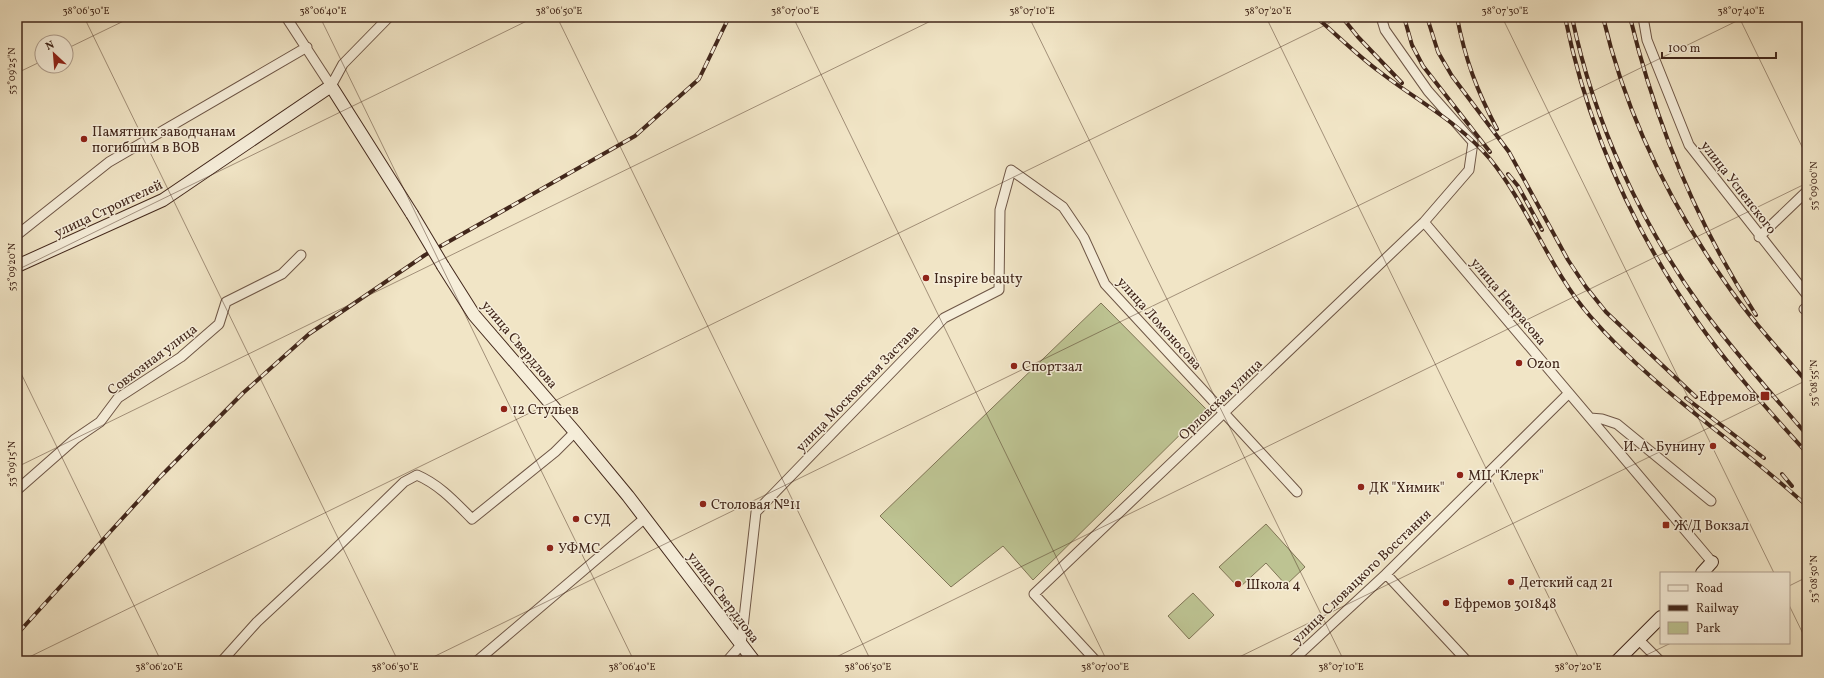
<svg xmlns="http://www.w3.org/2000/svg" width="1824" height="678" font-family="Vollkorn,serif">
  <rect width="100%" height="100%" fill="#f1e5c6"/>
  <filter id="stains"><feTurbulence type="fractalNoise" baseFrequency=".005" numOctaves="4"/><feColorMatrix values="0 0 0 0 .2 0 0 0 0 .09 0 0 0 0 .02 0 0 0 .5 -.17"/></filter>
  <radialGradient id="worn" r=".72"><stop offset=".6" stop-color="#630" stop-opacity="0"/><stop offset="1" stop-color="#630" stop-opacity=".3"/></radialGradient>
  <path fill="#bdc392" stroke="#807556" d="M 1101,303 L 1206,409 L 1033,580 L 1003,546 L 951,587 L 880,516 Z
    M 1266,524 L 1305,567 L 1286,585 L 1266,563 L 1239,588 L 1219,567 Z
    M 1193,593 L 1214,615 L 1189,639 L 1168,616 Z"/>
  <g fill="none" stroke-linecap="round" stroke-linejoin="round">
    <defs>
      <path id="street" d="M 286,17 L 331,86 L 343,64 L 389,17
        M 1643,17 L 1647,40 L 1689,145 L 1807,295
        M 1424,222 L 1712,562
        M 17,235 L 109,162 L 307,47
        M 1759,237 L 1807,191
        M 1804,309 L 1807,307
        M 1590,418 L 1602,419 L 1617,424 L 1711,501
        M 17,490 L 75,439 L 100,422 L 118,398 L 181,357 L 219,324 L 226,302 L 282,274 L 301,255
        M 1386,574 L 1467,661
        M 1639,640 L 1660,661
        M 222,661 L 257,622 L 328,556 L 404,482 L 417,475 C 440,485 455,502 472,519 L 555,452 L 575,432
        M 477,661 L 645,518
        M 727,661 L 741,645 L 756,512 L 944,318 L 999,290 L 1000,210 L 1011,170 L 1063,207 L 1084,238 L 1105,284 L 1297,492
        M 1096,661 L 1034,594 L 1424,222 L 1469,170 L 1473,142 L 1428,91 L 1385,30 L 1381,17
        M 1292,661 L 1386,574 L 1569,393
        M 1805,661 L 1807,661"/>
      <path id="secondary" d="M 17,266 L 163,200 L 331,86 L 412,214
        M 443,266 L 474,315 L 575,432 L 628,496 L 754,661
        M 1702,573 L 1712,562
        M 1617,661 L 1661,617"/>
    </defs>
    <use href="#street" stroke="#6e5646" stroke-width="11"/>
    <use href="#secondary" stroke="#42271b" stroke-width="14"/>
    <use href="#street" stroke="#f6eeda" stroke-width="9"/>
    <use href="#secondary" stroke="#f6eeda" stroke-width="12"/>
    <defs>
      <path id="rail" d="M 1316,17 C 1337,35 1357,55 1380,72 C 1416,100 1460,123 1490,159 C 1529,207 1549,269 1590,316 C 1653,389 1736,441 1807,506
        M 1342,17 L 1358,37 L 1402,83
        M 1404,17 L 1412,45 L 1423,66 L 1490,152
        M 1427,17 L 1438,52 L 1452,76 L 1509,152 L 1568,260 L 1586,287 L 1606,312 L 1696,397
        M 1457,17 C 1465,59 1477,91 1497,129
        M 1565,17 C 1587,125 1632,228 1695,318 C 1728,366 1768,410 1807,453
        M 1572,17 C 1594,123 1641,224 1704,311 C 1736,354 1772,394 1807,435
        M 1603,17 C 1625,111 1668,200 1723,279 C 1748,316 1778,349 1807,382
        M 1630,17 C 1656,124 1696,223 1756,315
        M 1508,174 L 1518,186 L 1542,230
        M 1686,398 L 1764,458
        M 1782,474 L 1792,486
        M 19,632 L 161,476 L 243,393 L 309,334 L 425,255 L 635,136 L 699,79 L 729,17"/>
    </defs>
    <use href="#rail" stroke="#42271b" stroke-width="4"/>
    <use href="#rail" stroke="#f6eeda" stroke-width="2.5" stroke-dasharray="8" stroke-linecap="butt"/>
    <defs>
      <path id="secondary-bridge" d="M 412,214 L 443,266"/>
    </defs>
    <use href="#secondary-bridge" stroke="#42271b" stroke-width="14" stroke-linecap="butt"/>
    <use href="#secondary-bridge" stroke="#f6eeda" stroke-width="12"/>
  </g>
  <path fill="none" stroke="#42271b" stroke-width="1" stroke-opacity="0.45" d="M 84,17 L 398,661M 320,17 L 634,661M 557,17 L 871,661M 793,17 L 1107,661M 1029,17 L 1344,661M 1266,17 L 1580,661M 1502,17 L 1774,573M 1739,17 L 1807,157M 66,49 L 132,17M 17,73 L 42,61M 17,270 L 535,17M 17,365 L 161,661M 17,467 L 939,17M 1789,586 L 1807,577M 1789,605 L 1807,642M 21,661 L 1342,17M 425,661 L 1745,17M 828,661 L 1807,183M 1231,661 L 1807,380M 1634,661 L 1671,643"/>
  <g fill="#8f2418" stroke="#f6eeda" stroke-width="1.5">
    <circle cx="84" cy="139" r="4"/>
    <circle cx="926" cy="278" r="4"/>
    <circle cx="1519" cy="363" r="4"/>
    <circle cx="1014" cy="366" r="4"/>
    <rect x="1760" y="391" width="10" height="10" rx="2"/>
    <circle cx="504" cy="409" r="4"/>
    <circle cx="1713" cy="446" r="4"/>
    <circle cx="1460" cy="475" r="4"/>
    <circle cx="1361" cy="487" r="4"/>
    <circle cx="703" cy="504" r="4"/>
    <circle cx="576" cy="519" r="4"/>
    <rect x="1662" y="521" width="8" height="8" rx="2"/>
    <circle cx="550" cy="548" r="4"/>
    <circle cx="1511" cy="582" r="4"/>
    <circle cx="1238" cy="584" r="4"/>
    <circle cx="1446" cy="603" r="4"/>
  </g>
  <g text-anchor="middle" stroke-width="3" stroke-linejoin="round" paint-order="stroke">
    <g font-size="14" fill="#42271b" stroke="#f6eeda" text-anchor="start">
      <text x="92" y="136">Памятник заводчанам<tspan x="92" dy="16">погибшим в ВОВ</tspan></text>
      <text x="934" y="283">Inspire beauty</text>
      <text x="1527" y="368">Ozon</text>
      <text x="1022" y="371">Спортзал</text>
      <text x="1756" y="401" text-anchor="end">Ефремов</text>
      <text x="512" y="414">12 Стульев</text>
      <text x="1705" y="451" text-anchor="end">И. А. Бунину</text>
      <text x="1468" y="480">МЦ "Клерк"</text>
      <text x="1369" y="492">ДК "Химик"</text>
      <text x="711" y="509">Столовая №11</text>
      <text x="584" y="524">СУД</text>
      <text x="1674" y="530">Ж/Д Вокзал</text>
      <text x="558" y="553">УФМС</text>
      <text x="1519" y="587">Детский сад 21</text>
      <text x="1246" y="589">Школа 4</text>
      <text x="1454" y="608">Ефремов 301848</text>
    </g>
    <g font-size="14" fill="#42271b" stroke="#f6eeda">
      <text transform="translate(1739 187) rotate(52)" y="5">улица Успенского</text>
      <text transform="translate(108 208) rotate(-25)" y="5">улица Строителей</text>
      <text transform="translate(1509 301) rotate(50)" y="5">улица Некрасова</text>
      <text transform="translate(1160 323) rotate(48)" y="5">улица Ломоносова</text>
      <text transform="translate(520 344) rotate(50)" y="5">улица Свердлова</text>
      <text transform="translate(152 359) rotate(-37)" y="5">Совхозная улица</text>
      <text transform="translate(857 388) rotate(-46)" y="5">улица Московская Застава</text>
      <text transform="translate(1220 399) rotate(-44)" y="5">Орловская улица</text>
      <text transform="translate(1361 576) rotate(-44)" y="5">улица Словацкого Восстания</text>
      <text transform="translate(724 597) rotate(53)" y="5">улица Свердлова</text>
    </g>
  </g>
  <rect width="1824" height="678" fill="none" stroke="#f1e5c6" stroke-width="44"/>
  <rect x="1660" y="572" width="130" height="72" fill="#f6eeda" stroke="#ae9e8e"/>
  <rect x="1668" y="585" width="20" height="6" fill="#f6eeda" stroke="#ae9e8e"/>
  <text x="1696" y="592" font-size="12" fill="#42271b">Road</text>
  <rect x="1668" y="605" width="20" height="6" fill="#42271b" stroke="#ae9e8e"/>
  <text x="1696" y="612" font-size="12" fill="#42271b">Railway</text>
  <rect x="1668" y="622" width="20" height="12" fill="#bdc392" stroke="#ae9e8e"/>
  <text x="1696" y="632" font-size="12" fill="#42271b">Park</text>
  <g transform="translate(54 54) rotate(334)"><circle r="19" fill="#f6eeda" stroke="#ae9e8e"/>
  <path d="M0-3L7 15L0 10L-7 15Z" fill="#8f2418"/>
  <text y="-6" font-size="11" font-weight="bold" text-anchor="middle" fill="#42271b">N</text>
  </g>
  <path d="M1662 52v6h114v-6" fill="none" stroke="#42271b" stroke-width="2"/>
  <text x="1668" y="52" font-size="12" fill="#42271b" stroke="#f6eeda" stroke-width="3" paint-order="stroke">100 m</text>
  <rect x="22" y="22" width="1780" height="634" fill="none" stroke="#42271b" stroke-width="1.5"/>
  <g font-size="10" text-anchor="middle" fill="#42271b">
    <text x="86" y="14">38°06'30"E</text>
    <text x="323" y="14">38°06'40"E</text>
    <text x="559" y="14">38°06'50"E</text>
    <text x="795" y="14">38°07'00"E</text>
    <text x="1032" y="14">38°07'10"E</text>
    <text x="1268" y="14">38°07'20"E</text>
    <text x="1505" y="14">38°07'30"E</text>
    <text x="1741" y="14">38°07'40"E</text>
    <text transform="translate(11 71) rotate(-90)" y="4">53°09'25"N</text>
    <text transform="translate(1813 186) rotate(-90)" y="4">53°09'00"N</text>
    <text transform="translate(11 267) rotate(-90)" y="4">53°09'20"N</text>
    <text transform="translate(1813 383) rotate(-90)" y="4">53°08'55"N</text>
    <text transform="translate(11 464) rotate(-90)" y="4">53°09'15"N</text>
    <text transform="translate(1813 579) rotate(-90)" y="4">53°08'50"N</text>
    <text x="159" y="670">38°06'20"E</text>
    <text x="395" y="670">38°06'30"E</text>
    <text x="632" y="670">38°06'40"E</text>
    <text x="868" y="670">38°06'50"E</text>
    <text x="1105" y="670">38°07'00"E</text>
    <text x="1341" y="670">38°07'10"E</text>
    <text x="1578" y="670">38°07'20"E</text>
  </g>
  <rect width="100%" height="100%" filter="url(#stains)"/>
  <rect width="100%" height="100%" fill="url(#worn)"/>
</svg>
